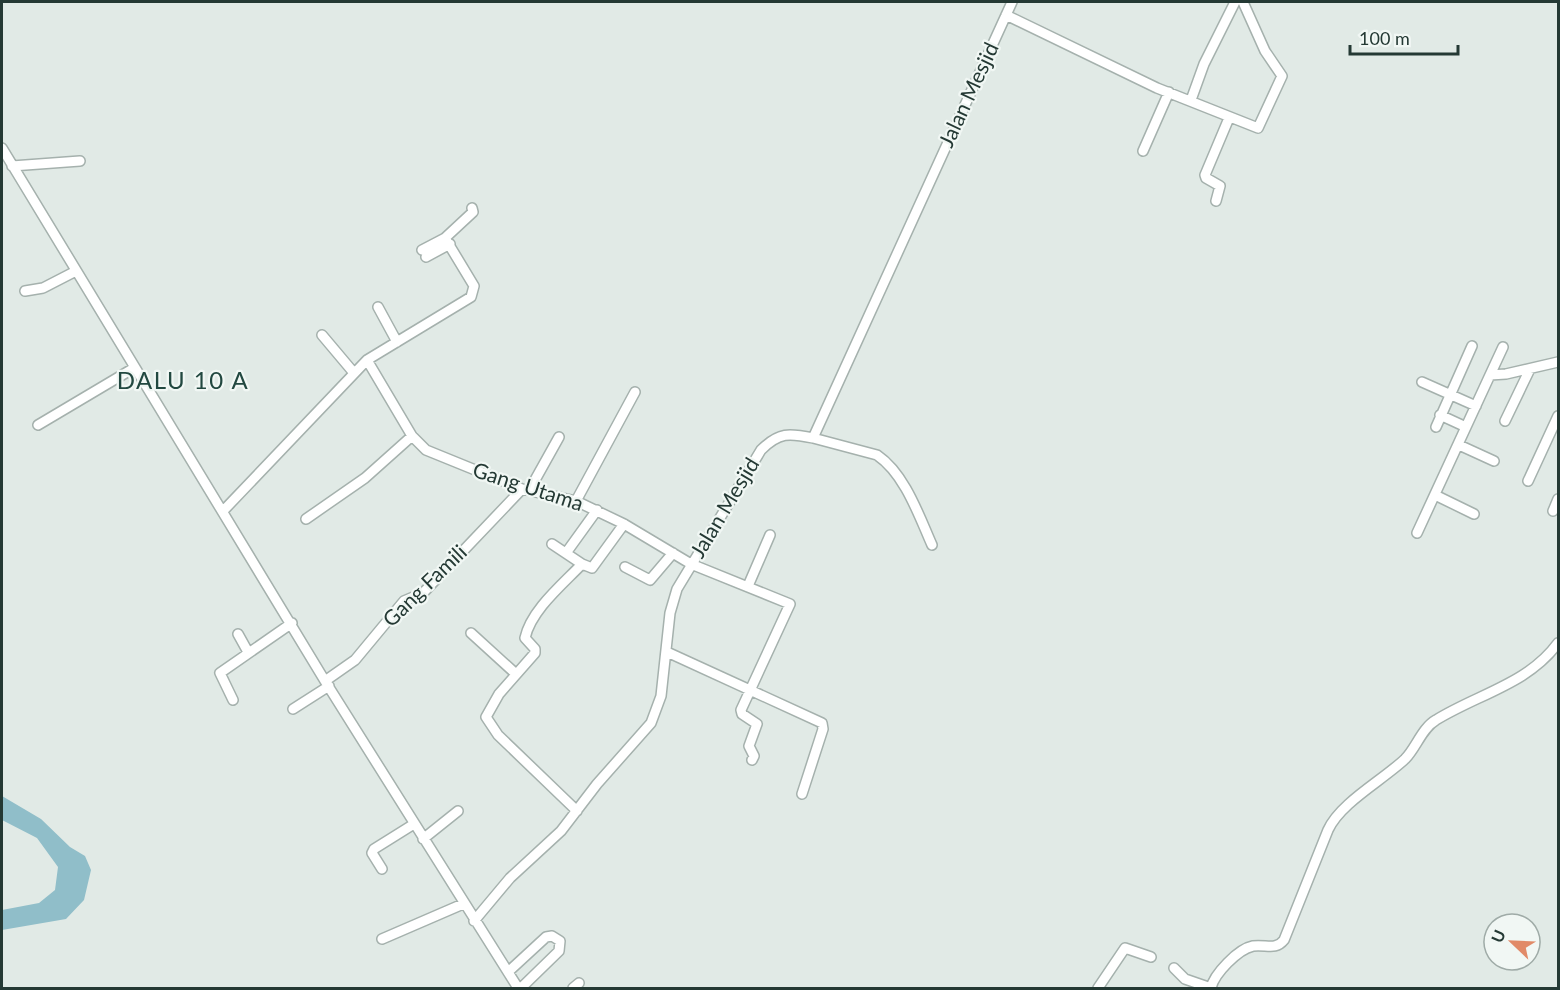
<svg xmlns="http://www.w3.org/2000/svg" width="1560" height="990" font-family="Lato,sans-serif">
  <rect width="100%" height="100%" fill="#e1eae6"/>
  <path fill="#90bec9" d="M 2,796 L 41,819 L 70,847 L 85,856 L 91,870 L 84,900 L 66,919 L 2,930 L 2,910 L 39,903 L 55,890 L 58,867 L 37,838 L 2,820 Z"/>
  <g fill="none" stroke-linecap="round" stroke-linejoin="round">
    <defs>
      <path id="minor" d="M 1006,15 L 1157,88 L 1258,128 L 1282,76 L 1265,51 L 1243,2
        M 1191,100 L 1204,64 L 1235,2
        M 2,148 L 325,681 L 518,988
        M 1143,151 L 1169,92
        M 12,166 L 80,161
        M 1216,201 L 1220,186 L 1206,178 L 1205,175 L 1229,118
        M 422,250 L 445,238 L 473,212 L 472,208
        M 426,257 L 450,244
        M 25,291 L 43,288 L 76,271
        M 378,307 L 397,342
        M 322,335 L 354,373
        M 367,360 L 412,436 L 426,450 L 522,489 L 576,501 L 624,524 L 691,564 L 790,604 L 741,710 L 742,714 L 757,724 L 749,746 L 754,756 L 752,760
        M 1490,375 L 1503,347
        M 1422,382 L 1476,406
        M 1440,415 L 1466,427
        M 1505,421 L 1530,369
        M 38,425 L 134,368
        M 1436,427 L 1472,346
        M 813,438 L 877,455 C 905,474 919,516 932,545
        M 1459,445 L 1494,461
        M 1528,481 L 1558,416
        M 530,489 L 559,437
        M 1435,495 L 1474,514
        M 576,501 L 635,392
        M 223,511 L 367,360 L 471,297 L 474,286 L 445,238
        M 1553,511 L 1558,499
        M 306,519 L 365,478 L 412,436
        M 1417,533 L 1490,375 L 1506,374 L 1558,362
        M 552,544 L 582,564 C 563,584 531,610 525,638 L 535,649 L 535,653 L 499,694 L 486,717 L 498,735 L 577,811
        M 566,553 L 597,510
        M 582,564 L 592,568 L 624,524
        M 625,567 L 650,580 L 673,553
        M 748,586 L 770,535
        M 471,633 L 516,674
        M 238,634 L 248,652
        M 667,652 L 822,723 L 823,729 L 802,794
        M 325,681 L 355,660 L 404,601 L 423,593 L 522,489
        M 233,700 L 220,673 L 292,623
        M 293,709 L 329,686
        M 423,839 L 458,811
        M 382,869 L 372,853 L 374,849 L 414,824
        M 474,921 L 510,878 L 561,831 L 597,784 L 651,723 L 661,696 L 670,613 L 677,589 L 761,450 C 779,432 789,433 813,438 L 1012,2
        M 382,939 L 463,904
        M 1174,968 L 1185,979 L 1211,988
        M 508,972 L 546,937 L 552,936 L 560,941 L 559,951 L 521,988
        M 573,988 L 579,983
        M 1098,988 L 1125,948 L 1151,957
        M 1211,988 C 1214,974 1238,949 1253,946 C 1266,944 1275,951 1284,940 L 1328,830 C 1340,803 1383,780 1405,759 C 1416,748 1422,728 1436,720 C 1478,694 1528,684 1558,643"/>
    </defs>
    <use href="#minor" stroke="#a5b1ad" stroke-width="12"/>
    <use href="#minor" stroke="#fff" stroke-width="9"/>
  </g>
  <g text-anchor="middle" stroke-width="4.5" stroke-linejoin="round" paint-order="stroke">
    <g font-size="21" fill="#243934" stroke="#f1f7f4">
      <text transform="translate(969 95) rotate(-65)" y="7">Jalan Mesjid</text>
      <text transform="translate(528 487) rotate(18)" y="7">Gang Utama</text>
      <text transform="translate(725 508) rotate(-59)" y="7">Jalan Mesjid</text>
      <text transform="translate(425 586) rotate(-44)" y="7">Gang Famili</text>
    </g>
    <g font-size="24" letter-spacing="1.5" fill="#224840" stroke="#f1f7f4">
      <text x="183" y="389">DALU 10 A</text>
    </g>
  </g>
  <rect width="1560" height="990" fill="none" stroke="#243934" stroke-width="6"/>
  <g transform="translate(1512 942) rotate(293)"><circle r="28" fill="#f1f7f4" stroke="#9faba7" stroke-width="1.5"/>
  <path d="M0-4.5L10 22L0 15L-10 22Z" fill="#e18a68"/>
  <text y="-9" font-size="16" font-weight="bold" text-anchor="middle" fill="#243934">U</text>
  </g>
  <path d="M1350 45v9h108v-9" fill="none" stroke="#243934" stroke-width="3"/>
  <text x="1359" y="45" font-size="18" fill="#243934" stroke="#f1f7f4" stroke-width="4.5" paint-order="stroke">100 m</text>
</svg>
